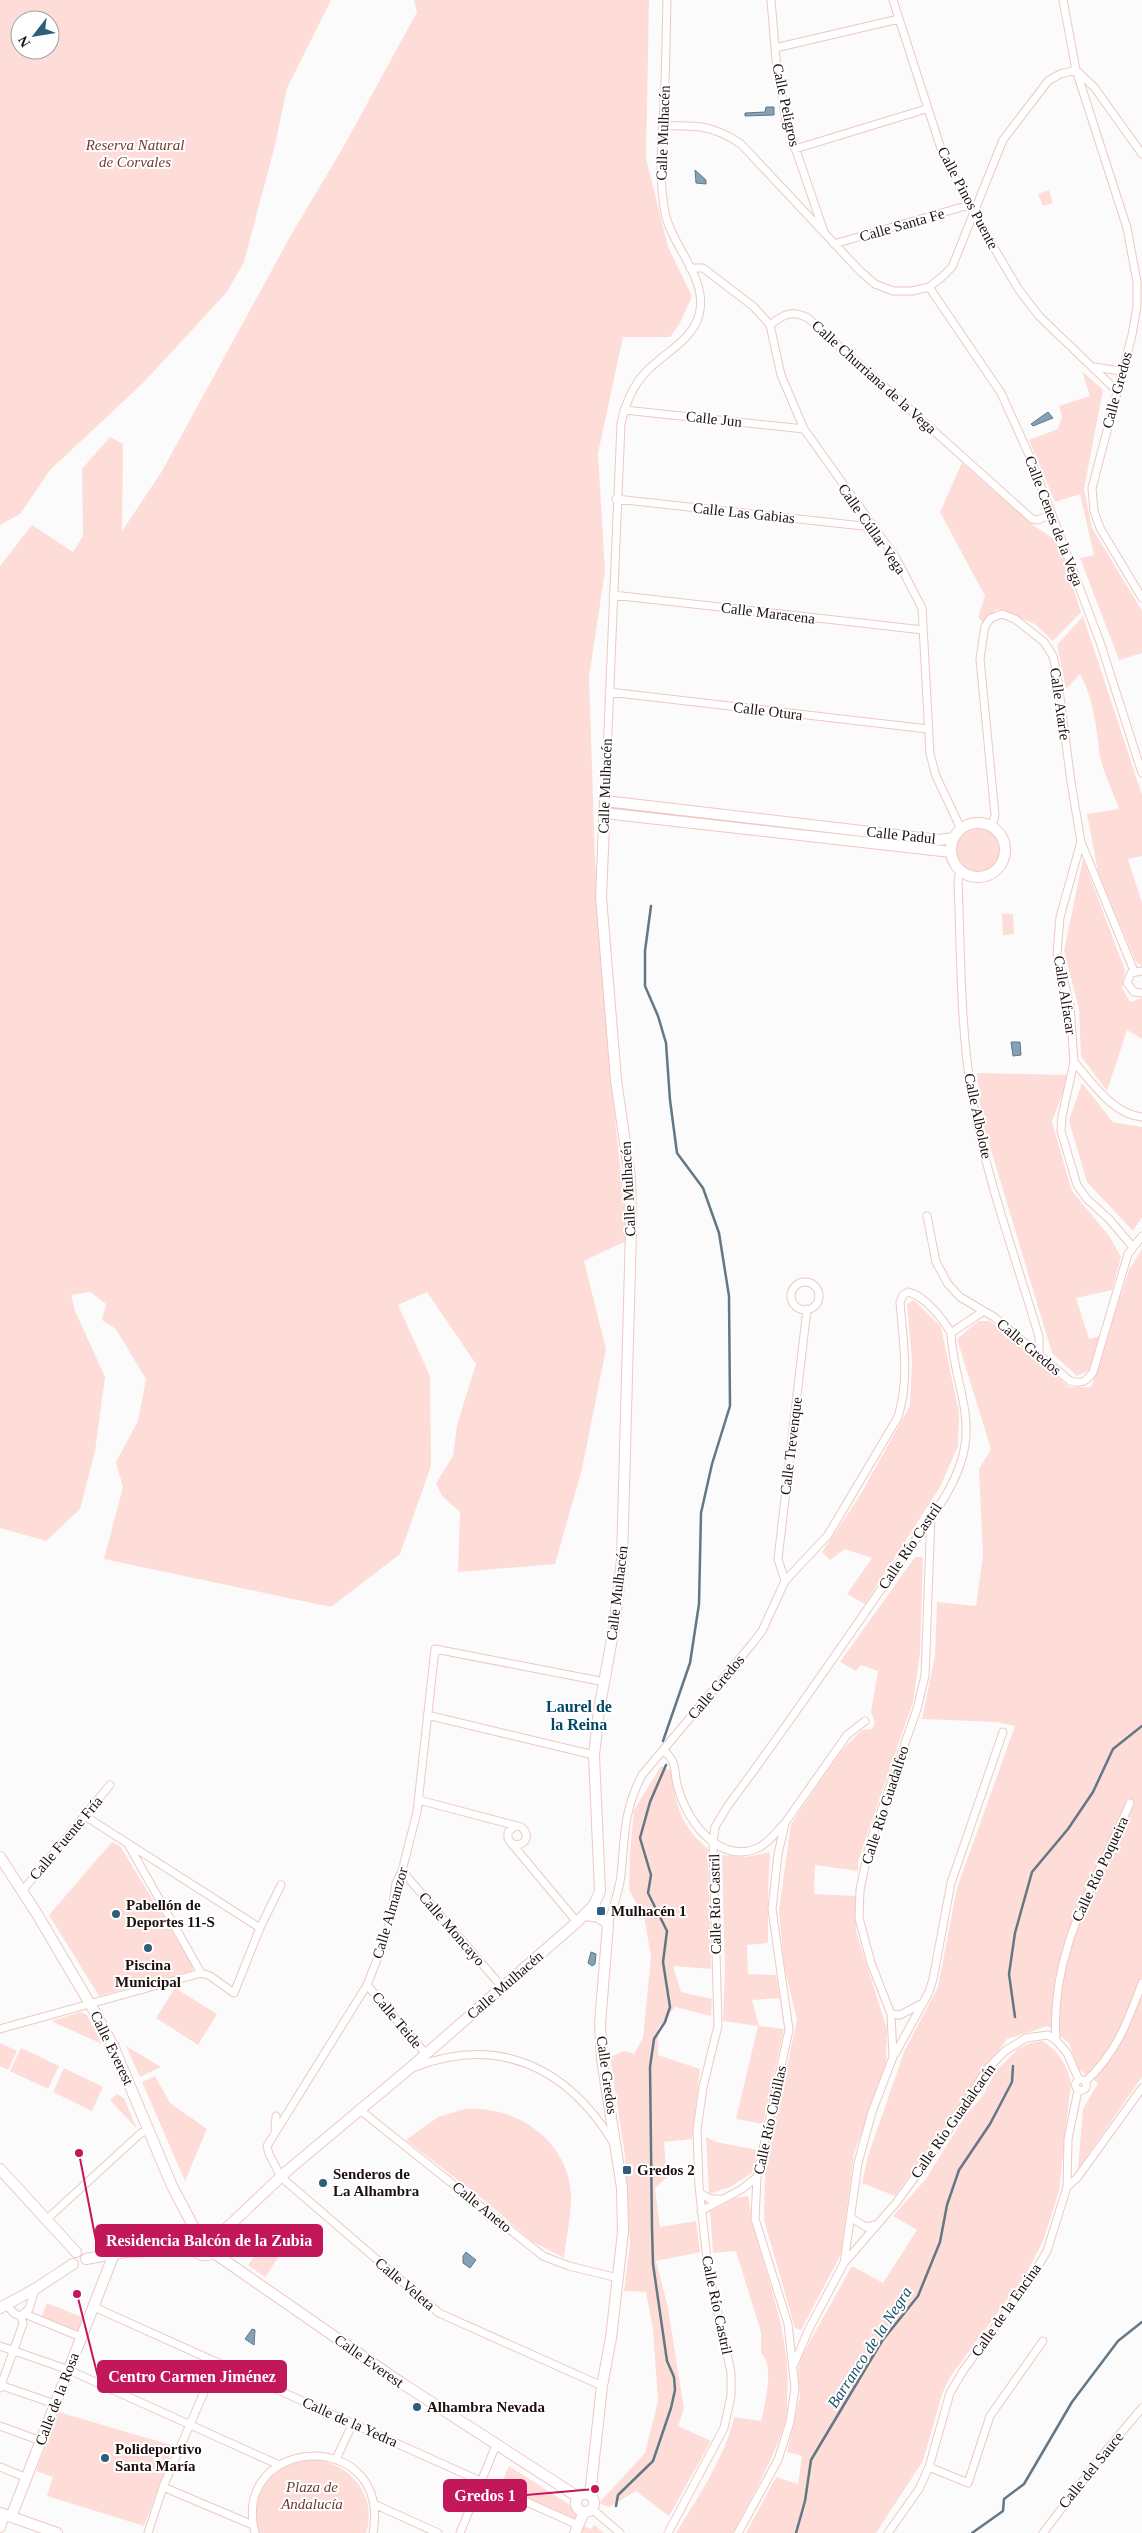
<svg xmlns="http://www.w3.org/2000/svg" width="1142" height="2533" font-family="'Times New Roman',serif">
  <rect width="100%" height="100%" fill="#fbfbfb"/>
  <path fill="#feddd8" fill-rule="evenodd" d="M 0,0 L 331,0 L 287,88 L 275,145 L 244,262 L 227,292 L 143,383 L 50,470 L 20,514 L 0,525 ZM 20,20 L 50,20 L 50,50 L 20,50 Z
    M 414,0 L 649,0 L 646,158 L 668,247 L 692,296 L 680,323 L 670,337 L 623,337 L 598,453 L 605,571 L 589,677 L 595,860 L 614,1109 L 628,1240 L 584,1261 L 606,1349 L 582,1469 L 555,1564 L 458,1572 L 460,1512 L 442,1496 L 436,1483 L 453,1456 L 457,1425 L 476,1364 L 427,1292 L 398,1305 L 430,1376 L 431,1466 L 400,1554 L 331,1607 L 104,1559 L 123,1487 L 116,1462 L 138,1421 L 146,1379 L 116,1329 L 102,1320 L 106,1304 L 90,1292 L 71,1295 L 75,1311 L 105,1377 L 95,1451 L 80,1509 L 46,1541 L 0,1528 L 0,566 L 32,525 L 73,552 L 83,536 L 82,469 L 110,437 L 123,444 L 122,531 L 162,471 L 291,235 L 345,144 L 417,12 Z
    M 1049,190 L 1053,203 L 1043,206 L 1038,194 Z
    M 1082,371 L 1103,390 L 1084,489 L 1092,528 L 1142,611 L 1142,653 L 1119,660 L 1080,558 L 1094,555 L 1080,494 L 1055,502 L 1029,440 L 1058,429 L 1062,417 L 1059,406 L 1090,396 Z
    M 962,463 L 1033,525 L 1058,542 L 1081,612 L 1053,641 L 1035,624 L 997,609 L 983,622 L 978,617 L 985,596 L 940,512 Z
    M 1083,616 L 1142,795 L 1142,856 L 1128,859 L 1142,903 L 1142,966 L 1136,962 L 1098,872 L 1087,814 L 1119,809 C 1113,791 1101,769 1099,749 C 1096,723 1093,698 1080,674 L 1066,689 L 1057,645 Z
    M956 851a22 22 0 1 1 44 0a22 22 0 1 1-44 0Z
    M 1083,859 L 1125,970 L 1122,988 L 1130,1002 L 1142,998 L 1142,1039 L 1127,1030 L 1107,1091 L 1081,1056 L 1079,1009 L 1064,951 Z
    M 1002,914 L 1013,914 L 1014,934 L 1003,935 Z
    M 977,1073 L 1069,1075 L 1052,1122 L 1072,1191 L 1110,1237 L 1121,1257 L 1112,1290 L 1076,1298 L 1089,1339 L 1101,1336 L 1090,1370 L 1077,1376 L 1052,1353 L 982,1120 Z
    M 1082,1083 L 1113,1122 L 1142,1127 L 1142,1217 L 1133,1231 L 1087,1182 L 1069,1121 Z
    M 1142,1249 L 1142,2077 L 1078,2169 L 1083,2109 L 1098,2083 L 1078,2069 L 1069,2043 L 1048,2026 L 1007,2039 L 895,2196 L 862,2183 L 868,2156 L 904,2052 L 938,1987 L 957,1888 L 1015,1726 L 997,1722 L 922,1719 L 935,1656 L 937,1602 L 976,1606 L 983,1555 L 979,1469 L 991,1449 L 957,1339 L 978,1321 L 990,1321 L 1069,1387 L 1091,1387 L 1129,1270 Z
    M 914,1300 L 941,1327 L 959,1413 L 958,1446 L 940,1487 L 865,1604 L 847,1594 L 872,1558 L 845,1549 L 830,1560 L 822,1552 L 859,1497 L 910,1406 L 912,1360 L 907,1304 Z
    M 915,1557 L 923,1557 L 920,1653 L 913,1702 L 858,1861 L 858,1871 L 815,1865 L 814,1894 L 857,1896 L 856,1931 L 887,2029 L 886,2063 L 854,2154 L 841,2254 L 801,2330 L 795,2328 L 764,2220 L 765,2171 L 797,2020 L 784,1965 L 779,1910 L 791,1824 L 841,1751 L 862,1730 L 872,1729 L 875,1722 L 871,1712 L 878,1671 L 861,1665 L 856,1671 L 840,1662 Z
    M 661,1766 L 671,1771 C 677,1807 679,1824 708,1849 L 711,1969 L 673,1966 L 681,1992 L 712,1999 L 711,2016 L 675,2007 L 658,2028 L 658,2055 L 700,2069 L 692,2139 L 664,2142 L 667,2177 L 655,2188 L 660,2227 L 696,2221 L 700,2252 L 656,2261 L 668,2308 L 684,2409 L 678,2426 L 711,2441 L 669,2516 L 636,2491 L 609,2507 L 599,2503 L 645,2453 L 658,2401 L 653,2329 L 646,2292 L 624,2291 L 630,2244 L 625,2156 L 610,2057 L 624,2051 L 634,2054 L 643,2038 L 651,1957 L 644,1916 L 629,1890 L 630,1853 L 634,1810 Z
    M 112,1842 L 120,1846 L 194,1967 L 192,1971 L 99,1996 L 49,1915 Z
    M 770,1852 L 768,1894 L 768,1943 L 747,1945 L 748,1974 L 776,1975 L 780,1998 L 752,2000 L 759,2026 L 784,2029 L 763,2124 L 736,2119 L 758,2026 L 723,2021 L 725,1970 L 722,1855 L 746,1857 Z
    M 175,1988 L 217,2014 L 198,2045 L 156,2018 Z
    M 81,2012 L 87,2015 L 102,2044 L 51,2021 Z
    M 1042,2041 C 1058,2050 1067,2065 1071,2082 L 1059,2191 L 1043,2241 L 1026,2274 L 950,2377 L 942,2394 L 923,2461 L 876,2533 L 746,2533 L 776,2477 L 798,2484 L 802,2456 L 787,2452 L 800,2396 L 798,2371 L 800,2359 L 852,2266 L 883,2283 L 917,2230 L 893,2216 L 925,2180 L 964,2118 L 982,2097 L 996,2071 L 1018,2049 L 1030,2043 Z
    M 0,2043 L 17,2051 L 8,2070 L 0,2066 Z
    M 126,2046 L 161,2067 L 140,2077 Z
    M 21,2048 L 59,2066 L 48,2089 L 10,2071 Z
    M 64,2068 L 103,2087 L 92,2111 L 53,2092 Z
    M 155,2076 L 170,2103 L 207,2129 L 185,2181 L 142,2082 Z
    M 117,2094 L 124,2098 L 137,2129 L 110,2100 Z
    M 465,2109 C 515,2105 567,2139 571,2193 C 572,2214 566,2237 564,2258 L 533,2242 L 485,2201 L 406,2140 L 438,2117 Z
    M 706,2137 L 716,2142 L 758,2150 L 752,2173 L 730,2187 L 709,2194 Z
    M 748,2196 C 758,2264 793,2328 787,2396 C 787,2405 787,2415 785,2423 C 772,2462 752,2497 733,2533 L 676,2533 C 697,2499 726,2455 734,2417 L 761,2421 C 765,2404 775,2366 761,2353 L 761,2332 L 736,2251 L 713,2253 L 710,2212 L 735,2198 Z
    M 272,2232 L 288,2243 L 265,2277 L 248,2265 Z
    M 47,2303 L 84,2318 L 79,2333 L 41,2318 Z
    M 59,2412 L 174,2446 L 144,2526 L 47,2496 L 53,2477 L 36,2471 Z
    M 314,2459 C 350,2464 378,2495 366,2533 L 259,2533 C 249,2509 262,2475 287,2465 C 295,2462 305,2461 314,2459 Z
    M 509,2466 L 573,2507 L 577,2517 L 575,2519 L 503,2487 L 506,2481 L 503,2479 Z
    M 594,2525 L 604,2533 L 581,2533 L 584,2526 L 591,2529 Z"/>
  <path fill="#82a3b7" stroke="#647785" d="M 766,107 L 774,107 L 774,115 L 745,116 L 745,113 L 765,112 Z
    M 695,170 L 706,180 L 706,184 L 696,183 Z
    M 1048,412 L 1053,418 L 1033,426 L 1031,424 Z
    M 1011,1042 L 1020,1042 L 1021,1055 L 1013,1056 Z
    M 591,1952 L 596,1954 L 595,1964 L 592,1966 L 588,1963 Z
    M 466,2252 L 476,2260 L 470,2268 L 463,2263 L 463,2256 Z
    M 252,2329 L 255,2330 L 254,2345 L 245,2339 Z"/>
  <g fill="none" stroke-linecap="round" stroke-linejoin="round">
    <path stroke="#647785" stroke-width="2.5" d="M 651,906 L 645,951 L 645,986 L 658,1016 L 666,1043 L 670,1100 L 677,1153 L 703,1188 L 719,1233 L 729,1296 L 730,1406 L 712,1464 L 701,1513 L 699,1604 L 690,1663 L 663,1741
      M 1015,2017 L 1009,1974 L 1015,1933 L 1032,1872 L 1068,1829 L 1093,1792 L 1113,1749 L 1142,1726
      M 616,2506 L 618,2495 L 653,2461 L 671,2408 L 675,2390 L 674,2377 L 667,2361 L 653,2264 L 652,2228 L 650,2067 L 654,2039 L 665,2022 L 670,2007 L 663,1962 L 667,1931 L 648,1893 L 651,1875 L 640,1838 L 650,1802 L 666,1765
      M 796,2533 L 805,2501 L 811,2460 L 882,2341 L 918,2296 L 940,2242 L 947,2205 L 959,2170 L 990,2124 L 1012,2082 L 1013,2066
      M 972,2533 L 1003,2511 L 1004,2499 L 1024,2484 L 1072,2402 L 1118,2341 L 1142,2322"/>
    <defs>
      <path id="street" d="M 771,0 L 776,59 L 786,121 L 824,232
        M 893,0 L 943,155 L 974,214 L 1019,290 L 1039,316 L 1116,390
        M 1063,0 L 1076,70 L 1127,228 L 1137,282 L 1137,306 L 1132,335 L 1092,488 L 1094,511 L 1100,528 L 1142,598
        M 775,48 L 899,19
        M 663,126 C 696,125 713,125 741,144 L 860,271 L 875,284 L 893,291 L 912,291 L 929,287 L 942,277 L 952,267 L 1003,140 L 1048,81 L 1060,74 L 1076,70 L 1094,87 L 1142,154
        M 795,149 L 926,109
        M 834,244 L 969,205
        M 690,268 L 703,268 L 754,307 L 770,325
        M 929,287 L 1001,393 L 1030,457 L 1100,642 L 1142,773
        M 770,325 L 781,375 L 804,429 L 896,558 L 922,608 L 930,754 L 936,776 L 961,829
        M 770,325 C 784,314 791,310 808,318 L 1032,519 L 1038,520 L 1051,514
        M 1094,367 L 1120,371
        M 624,410 L 804,429
        M 616,499 L 872,527
        M 613,595 L 923,630
        M 609,692 L 928,729
        M 605,801 L 621,424 C 625,405 632,387 645,373 C 662,354 692,341 699,315 C 709,279 672,247 665,213 C 658,175 662,140 664,103 C 666,69 666,34 667,0
        M 992,827 L 995,815 L 980,659 L 985,626 L 991,618 L 1002,614 L 1015,619 L 1044,642 L 1053,656 L 1057,674 L 1071,782 L 1081,842 L 1134,971
        M 1081,842 L 1060,917 L 1057,953 L 1070,1006 L 1074,1062 L 1062,1116 L 1061,1131 L 1077,1185 L 1087,1199 L 1109,1219 L 1132,1246
        M 960,871 L 958,882 C 961,953 960,1026 972,1097 C 986,1178 1016,1258 1039,1337 L 1039,1354
        M 1142,971 L 1131,973 L 1127,983 L 1134,992 L 1142,993
        M 1074,1062 C 1092,1082 1112,1114 1142,1117
        M 927,1216 L 936,1262 L 948,1284 L 960,1297 L 994,1317 L 1070,1381 C 1082,1384 1086,1382 1093,1372 L 1128,1254 L 1142,1236
        M791 1296a14 14 0 1 1 28 0a14 14 0 1 1-28 0Z
        M 951,1333 L 982,1312
        M 785,1581 L 778,1559 L 807,1309
        M 427,1715 L 594,1755
        M 663,1750 C 680,1764 672,1773 679,1791 C 689,1824 721,1866 760,1847 C 769,1842 777,1831 785,1823
        M 419,1800 L 521,1827 C 529,1833 528,1842 518,1845 L 511,1843 L 508,1838 L 508,1832 L 515,1826
        M 85,1816 L 260,1928
        M 128,1844 L 201,1973 L 210,1976 L 234,1993 L 260,1928 L 281,1885
        M 512,1844 L 577,1922
        M 402,1871 L 502,1987
        M 22,1891 L 110,1785
        M 608,1924 C 613,1908 619,1892 621,1875 C 625,1836 623,1812 642,1775 L 752,1644 L 762,1631 L 785,1581 L 828,1535 L 898,1417 C 910,1378 903,1342 900,1302 L 903,1295 L 908,1292 C 924,1295 943,1319 951,1333 C 952,1371 971,1407 965,1445 C 959,1488 923,1527 899,1563 C 843,1645 786,1727 727,1807 L 715,1827 L 713,1843 L 718,2026 L 703,2087 L 697,2130 L 699,2186 L 708,2269 L 731,2372 L 731,2396 L 724,2428 L 668,2533
        M 367,1985 L 426,2054
        M 891,2014 L 900,2015 L 921,2004
        M 0,2029 L 201,1973
        M 1056,2040 C 1050,1948 1096,1883 1130,1803
        M 895,2054 L 929,1992 L 933,1979 L 951,1883 L 1003,1732
        M 415,2067 C 499,2035 567,2067 613,2142
        M1075.5 2085a5.5 5.5 0 1 1 11 0a5.5 5.5 0 1 1-11 0Z
        M 1085,2082 C 1116,2054 1128,2021 1142,1983
        M 360,2110 L 543,2256 L 569,2266 L 618,2278
        M 275,2129 L 276,2116
        M 1067,2187 L 1077,2178 L 1142,2088
        M 700,2193 L 710,2199 L 720,2199
        M 701,2211 L 742,2189 L 757,2177
        M 851,2218 L 866,2227 L 875,2225
        M 47,2219 L 141,2133 L 149,2130
        M 844,2263 L 858,2163 L 872,2112 L 893,2057 L 891,2014 L 871,1963 L 859,1918 L 860,1890 L 869,1846 L 917,1709 L 925,1676 L 931,1515
        M 6,2305 L 15,2314 L 21,2316 L 29,2309 L 35,2289
        M 94,2307 L 578,2525
        M 25,2314 L 81,2337
        M 0,2346 L 69,2370 L 279,2465
        M 794,2364 L 809,2329 L 844,2263 L 896,2203 L 946,2134 L 987,2069 L 1005,2051 L 1026,2038 L 1048,2035 L 1056,2040 L 1067,2053 L 1079,2080
        M 0,2385 L 55,2404
        M 602,2386 L 439,2313 L 281,2177 L 269,2154 L 267,2146 L 367,1985 L 380,1952 L 391,1918 L 396,1883 L 402,1871 L 417,1812 L 435,1649 L 605,1682
        M 0,2388 L 23,2324 L 21,2316
        M 0,2426 L 41,2441
        M 336,2459 L 353,2423
        M 0,2467 L 27,2478
        M 929,2467 L 968,2483 L 990,2416 L 1043,2341
        M 163,2487 L 253,2525
        M 374,2504 L 438,2533
        M 592,2509 L 620,2533
        M 148,2533 L 163,2487 L 217,2362
        M 255,2533 C 230,2435 392,2426 373,2533
        M 460,2533 L 496,2445
        M 738,2533 L 778,2460 L 790,2422 L 795,2388 L 788,2324 L 755,2219 L 757,2177 L 789,2030 L 772,1909 L 778,1854 L 785,1823 L 847,1735 L 865,1721
        M 888,2533 L 919,2489 L 929,2467 L 950,2393 L 963,2371 L 1033,2275 L 1047,2251 L 1067,2187 L 1068,2139 L 1078,2090
        M 1043,2533 L 1104,2453 L 1142,2408"/>
      <path id="secondary" d="M 604,813 L 951,852
        M951 850a27 27 0 1 1 54 0a27 27 0 1 1-54 0Z
        M 0,1857 L 37,1914 L 96,2014 L 114,2048 L 172,2186 L 200,2239
        M 585,1915 L 599,1917 L 608,1924 L 600,2024 L 602,2059 L 622,2188 L 623,2232 L 611,2338 L 602,2386 L 590,2495
        M 0,2169 L 76,2252
        M 203,2238 L 208,2238 L 216,2245 L 214,2253 C 206,2257 199,2256 194,2249 L 195,2244 Z
        M 213,2241 L 287,2171 L 410,2068 L 577,1922 L 594,1905 L 600,1891 L 594,1755 L 599,1710 L 614,1628 L 622,1560 L 631,1230 L 630,1177 L 616,1080 L 601,897 L 605,801 L 939,840 L 954,838
        M 214,2253 L 400,2382 L 578,2497
        M 86,2259 L 124,2252 L 194,2249
        M 0,2308 L 35,2289 L 73,2264
        M576 2503a9 9 0 1 1 18 0a9 9 0 1 1-18 0Z
        M 0,2513 L 57,2533
        M 11,2517 L 114,2254
        M 0,2527 L 4,2514
        M 575,2533 L 584,2512"/>
    </defs>
    <use href="#street" stroke="#eec8c3" stroke-width="9"/>
    <use href="#secondary" stroke="#eec8c3" stroke-width="12"/>
    <use href="#street" stroke="#fff" stroke-width="7"/>
    <use href="#secondary" stroke="#fff" stroke-width="10"/>
  </g>
  <g fill="#2b5f7b" stroke="#fff" stroke-width="2">
    <rect x="596" y="1906" width="10" height="10" rx="2.5"/>
    <circle cx="116" cy="1914" r="5"/>
    <circle cx="148" cy="1948" r="5"/>
    <rect x="622" y="2165" width="10" height="10" rx="2.5"/>
    <circle cx="323" cy="2183" r="5"/>
    <circle cx="417" cy="2407" r="5"/>
    <circle cx="105" cy="2458" r="5"/>
  </g>
  <g text-anchor="middle" stroke-width="4" stroke-linejoin="round" paint-order="stroke">
    <g font-size="15" fill="#1d100f" stroke="#fff">
      <text transform="translate(786 105) rotate(78)" y="5">Calle Peligros</text>
      <text transform="translate(663 133) rotate(-88)" y="5">Calle Mulhacén</text>
      <text transform="translate(968 198) rotate(62)" y="5">Calle Pinos Puente</text>
      <text transform="translate(902 225) rotate(-16)" y="5">Calle Santa Fe</text>
      <text transform="translate(874 377) rotate(42)" y="5">Calle Churriana de la Vega</text>
      <text transform="translate(1117 390) rotate(-75)" y="5">Calle Gredos</text>
      <text transform="translate(714 419) rotate(6)" y="5">Calle Jun</text>
      <text transform="translate(744 513) rotate(6)" y="5">Calle Las Gabias</text>
      <text transform="translate(1054 521) rotate(69)" y="5">Calle Cenes de la Vega</text>
      <text transform="translate(872 529) rotate(55)" y="5">Calle Cúllar Vega</text>
      <text transform="translate(768 613) rotate(7)" y="5">Calle Maracena</text>
      <text transform="translate(1060 704) rotate(82)" y="5">Calle Atarfe</text>
      <text transform="translate(768 711) rotate(7)" y="5">Calle Otura</text>
      <text transform="translate(605 786) rotate(-88)" y="5">Calle Mulhacén</text>
      <text transform="translate(901 835) rotate(6)" y="5">Calle Padul</text>
      <text transform="translate(1065 995) rotate(81)" y="5">Calle Alfacar</text>
      <text transform="translate(978 1116) rotate(78)" y="5">Calle Albolote</text>
      <text transform="translate(628 1189) rotate(-93)" y="5">Calle Mulhacén</text>
      <text transform="translate(1029 1347) rotate(40)" y="5">Calle Gredos</text>
      <text transform="translate(791 1446) rotate(-83)" y="5">Calle Trevenque</text>
      <text transform="translate(910 1546) rotate(-56)" y="5">Calle Río Castril</text>
      <text transform="translate(617 1593) rotate(-83)" y="5">Calle Mulhacén</text>
      <text transform="translate(716 1687) rotate(-50)" y="5">Calle Gredos</text>
      <text transform="translate(885 1805) rotate(-72)" y="5">Calle Río Guadalfeo</text>
      <text transform="translate(66 1838) rotate(-50)" y="5">Calle Fuente Fría</text>
      <text transform="translate(1100 1869) rotate(-65)" y="5">Calle Río Poqueira</text>
      <text transform="translate(715 1904) rotate(-91)" y="5">Calle Río Castril</text>
      <text transform="translate(390 1913) rotate(-74)" y="5">Calle Almanzor</text>
      <text transform="translate(452 1929) rotate(49)" y="5">Calle Moncayo</text>
      <text transform="translate(505 1985) rotate(-41)" y="5">Calle Mulhacén</text>
      <text transform="translate(397 2020) rotate(50)" y="5">Calle Teide</text>
      <text transform="translate(112 2048) rotate(64)" y="5">Calle Everest</text>
      <text transform="translate(607 2075) rotate(82)" y="5">Calle Gredos</text>
      <text transform="translate(770 2120) rotate(-78)" y="5">Calle Río Cubillas</text>
      <text transform="translate(953 2121) rotate(-55)" y="5">Calle Río Guadalcacín</text>
      <text transform="translate(482 2207) rotate(39)" y="5">Calle Aneto</text>
      <text transform="translate(405 2284) rotate(40)" y="5">Calle Veleta</text>
      <text transform="translate(717 2305) rotate(78)" y="5">Calle Río Castril</text>
      <text transform="translate(1006 2310) rotate(-55)" y="5">Calle de la Encina</text>
      <text transform="translate(369 2361) rotate(35)" y="5">Calle Everest</text>
      <text transform="translate(57 2399) rotate(-69)" y="5">Calle de la Rosa</text>
      <text transform="translate(350 2422) rotate(24)" y="5">Calle de la Yedra</text>
      <text transform="translate(1091 2470) rotate(-51)" y="5">Calle del Sauce</text>
    </g>
    <g font-size="15" font-style="italic" fill="#6f3a33" stroke="#fff">
      <text x="135" y="150">Reserva Natural<tspan x="135" dy="17">de Corvales</tspan></text>
      <text x="312" y="2492">Plaza de<tspan x="312" dy="17">Andalucía</tspan></text>
    </g>
    <g font-size="15" font-weight="bold" fill="#1d100f" stroke="#fff" text-anchor="start">
      <text x="126" y="1910">Pabellón de<tspan x="126" dy="17">Deportes 11-S</tspan></text>
      <text x="611" y="1916">Mulhacén 1</text>
      <text x="148" y="1970" text-anchor="middle">Piscina<tspan x="148" dy="17">Municipal</tspan></text>
      <text x="637" y="2175">Gredos 2</text>
      <text x="333" y="2179">Senderos de<tspan x="333" dy="17">La Alhambra</tspan></text>
      <text x="427" y="2412">Alhambra Nevada</text>
      <text x="115" y="2454">Polideportivo<tspan x="115" dy="17">Santa María</tspan></text>
    </g>
    <g font-size="16" font-weight="bold" fill="#024967" stroke="#fff">
      <text x="579" y="1712">Laurel de<tspan x="579" dy="18">la Reina</tspan></text>
    </g>
    <g font-size="16" font-style="italic" fill="#16526f" stroke="#fff">
      <text transform="translate(869 2347) rotate(-57)" y="6">Barranco de la Negra</text>
    </g>
  </g>
  <path fill="none" stroke="#c2185b" stroke-width="2" d="M79 2153L96 2241M77 2294L98 2377M595 2489L526 2495"/>
  <g fill="#c2185b" stroke="#fff" stroke-width="2">
    <circle cx="79" cy="2153" r="5"/>
    <circle cx="77" cy="2294" r="5"/>
    <circle cx="595" cy="2489" r="5"/>
  </g>
  <g fill="#c2185b" stroke="#c2185b" stroke-width="2">
    <rect x="96" y="2225" width="226" height="31" rx="5"/>
    <rect x="98" y="2361" width="188" height="31" rx="5"/>
    <rect x="444" y="2480" width="82" height="31" rx="5"/>
  </g>
  <g font-size="16" text-anchor="middle" font-weight="bold" fill="#fff">
    <text x="209" y="2246">Residencia Balcón de la Zubia</text>
    <text x="192" y="2382">Centro Carmen Jiménez</text>
    <text x="485" y="2501">Gredos 1</text>
  </g>
  <g transform="translate(35 35) rotate(239)"><circle r="24" fill="#ffffff" stroke="#a59f9f"/>
  <path d="M0-4L9 19L0 12L-9 19Z" fill="#2b5f7b"/>
  <text y="-8" font-size="14" font-weight="bold" text-anchor="middle" fill="#1d100f">N</text>
  </g>
</svg>
